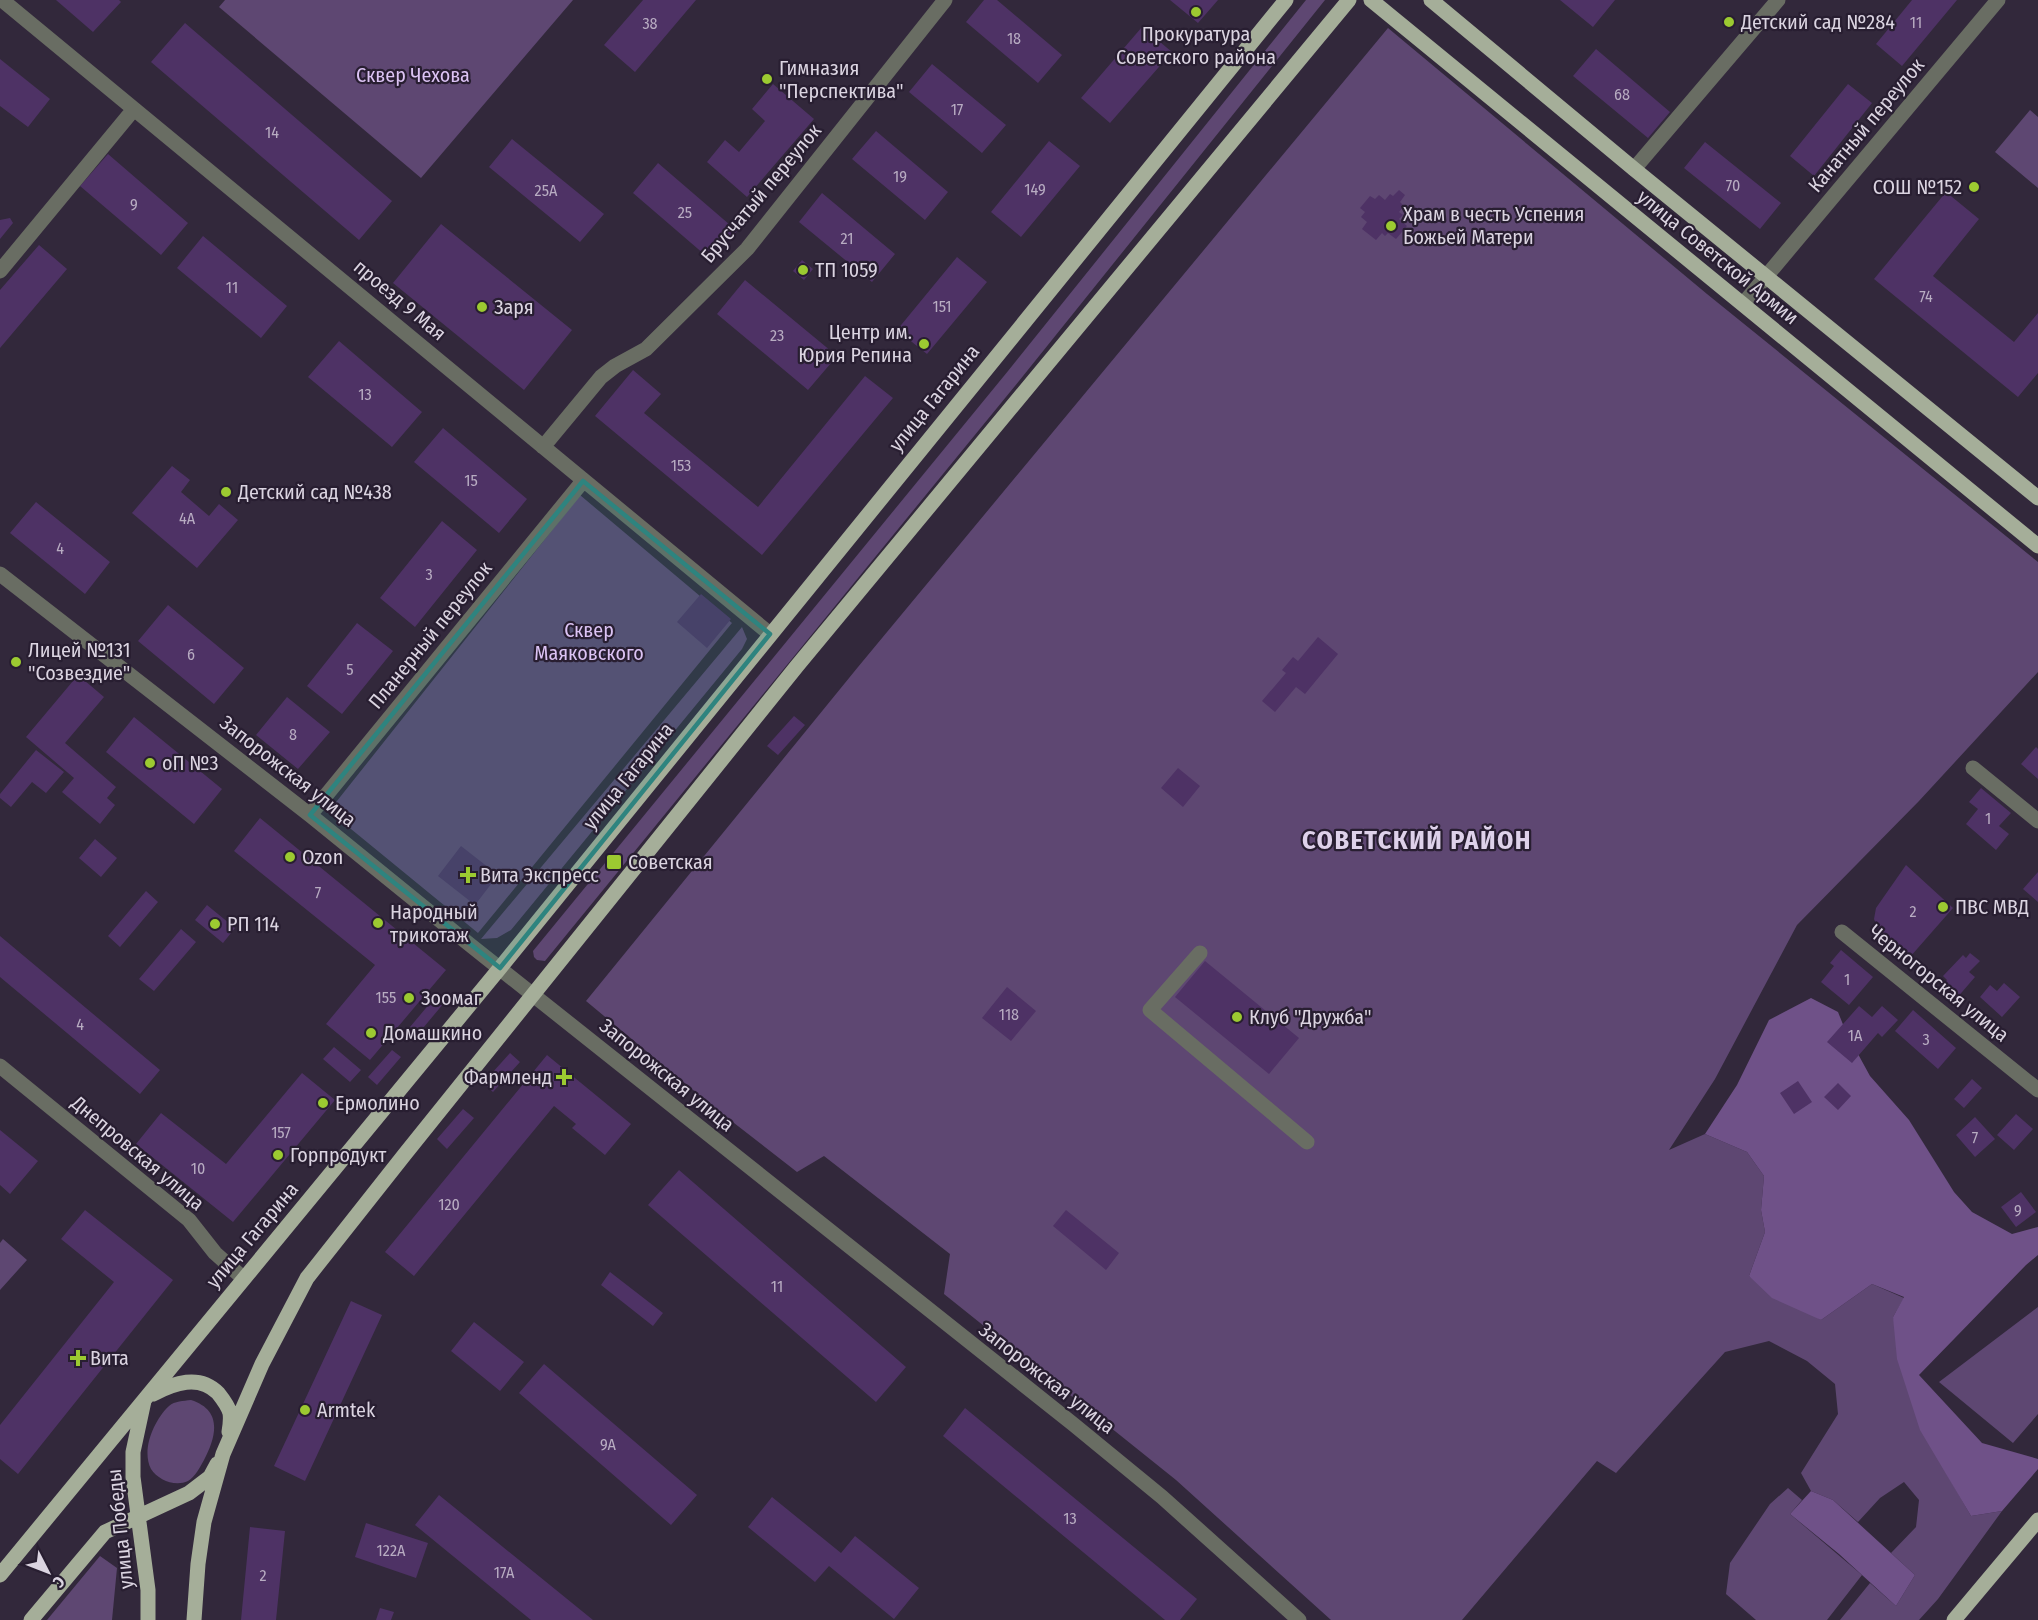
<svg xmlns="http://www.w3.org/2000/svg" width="2038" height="1620" font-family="'Fira Sans Condensed',sans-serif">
  <rect width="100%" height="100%" fill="#32283b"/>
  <path fill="#5e4772" d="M 225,0 L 573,0 L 421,178 L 219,7 Z
    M 1306,0 L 1325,0 L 1019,381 L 545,961 L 537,960 L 534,957 L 533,951 L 1008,371 Z
    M 1388,28 L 1707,294 L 2038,562 L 2038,672 L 1919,801 L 1797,925 L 1715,1079 L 1669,1150 L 1705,1134 L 1747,1152 L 1764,1176 L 1761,1210 L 1765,1232 L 1749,1276 L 1821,1320 L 1872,1284 L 1904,1298 L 1893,1317 L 1948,1476 L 1971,1516 L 2002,1511 L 1938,1599 L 1919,1620 L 1840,1620 L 1870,1583 L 1896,1606 L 1915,1575 L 1891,1553 L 1916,1527 L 1919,1500 L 1904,1482 L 1880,1498 L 1858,1522 L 1833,1500 L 1811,1491 L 1801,1473 L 1838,1414 L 1835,1384 L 1807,1361 L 1769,1341 L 1725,1352 L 1616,1473 L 1597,1461 L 1462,1620 L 1331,1620 L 1176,1480 L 944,1294 L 950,1254 L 824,1156 L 797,1172 L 716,1109 L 586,1001 L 858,667 Z
    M 2030,110 L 2038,117 L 2038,188 L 1995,152 Z
    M 580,495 L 732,623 L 478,933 L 329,811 Z
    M 742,627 L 747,639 L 742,649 L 511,930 L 497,938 L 481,939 Z
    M 3,1239 L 27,1260 L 0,1290 L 0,1243 Z
    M 2038,1307 L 2038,1414 L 2013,1443 L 1939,1382 Z
    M 191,1400 C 222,1410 217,1435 204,1460 C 200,1467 195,1477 188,1481 C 175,1487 158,1480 151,1469 C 141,1450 154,1420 169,1406 C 175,1401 183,1401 191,1400 Z
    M 1788,1488 L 1802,1500 L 1790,1514 L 1862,1575 L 1827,1620 L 1756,1620 L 1726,1594 L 1730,1563 L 1770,1504 Z
    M 100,1556 L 117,1568 L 112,1620 L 47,1620 Z"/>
  <path fill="#6f5188" d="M 1811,998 L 1838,1012 L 1846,1032 L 1870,1076 L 1909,1120 L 1954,1192 L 1972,1212 L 2012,1234 L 2038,1227 L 2038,1255 L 2026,1265 L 1919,1375 L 1982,1443 L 2038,1459 L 2038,1469 L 2002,1511 L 1971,1516 L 1920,1430 L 1897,1359 L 1893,1317 L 1904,1297 L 1872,1284 L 1821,1320 L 1772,1298 L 1749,1276 L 1765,1232 L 1761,1210 L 1764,1176 L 1747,1152 L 1705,1134 L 1737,1085 L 1769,1020 Z
    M 1811,1491 L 1833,1500 L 1915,1575 L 1896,1606 L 1839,1554 L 1790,1514 Z"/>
  <path fill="#4e3265" d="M 56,0 L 119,0 L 121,2 L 93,32 Z
    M 643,0 L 696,0 L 635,72 L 604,45 Z
    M 984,0 L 997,0 L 1062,55 L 1038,83 L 966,22 Z
    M 1170,0 L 1218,0 L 1198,23 Z
    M 1560,0 L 1615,0 L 1593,27 Z
    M 1912,0 L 1957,0 L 1902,66 L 1876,44 Z
    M 185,23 L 392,201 L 359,240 L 151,62 Z
    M 1142,27 L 1172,52 L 1110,123 L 1081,98 Z
    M 1596,49 L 1670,112 L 1648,138 L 1573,76 Z
    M 0,59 L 50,99 L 28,127 L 0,106 Z
    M 932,64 L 1006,125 L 982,153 L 909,92 Z
    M 773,84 L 814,119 L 747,197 L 707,162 L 725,140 L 739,152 L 765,121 L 752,109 Z
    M 1848,84 L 1872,103 L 1814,176 L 1790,156 Z
    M 876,131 L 948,192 L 925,220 L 852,159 Z
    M 512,139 L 604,214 L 580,242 L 489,167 Z
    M 1049,141 L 1080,166 L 1021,237 L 991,212 Z
    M 1705,142 L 1781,203 L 1760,229 L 1684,168 Z
    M 108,154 L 188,223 L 161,255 L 80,186 Z
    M 658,163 L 737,231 L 712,261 L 633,193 Z
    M 1399,190 L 1405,195 L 1400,202 L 1404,206 L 1399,212 L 1403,215 L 1399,219 L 1407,226 L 1396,239 L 1388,233 L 1385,236 L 1382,233 L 1376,240 L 1362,229 L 1367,222 L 1361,217 L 1365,212 L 1360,208 L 1370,196 L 1375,199 L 1379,195 L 1385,200 L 1390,194 L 1393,196 Z
    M 1946,192 L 1979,219 L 1933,276 L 2014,342 L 2038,313 L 2038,373 L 2018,397 L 1874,279 Z
    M 822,193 L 895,254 L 872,282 L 799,222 Z
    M 10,218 L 13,223 L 0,239 L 0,220 Z
    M 441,224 L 572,330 L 524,390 L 393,283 Z
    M 203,236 L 287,306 L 261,338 L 177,268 Z
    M 39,245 L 67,269 L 0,348 L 0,290 Z
    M 957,257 L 987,282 L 927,354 L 897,330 Z
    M 802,260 L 813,269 L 804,280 L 793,271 Z
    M 745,280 L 837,356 L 808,390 L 717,314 Z
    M 339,341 L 422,412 L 392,447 L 308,377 Z
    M 633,370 L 661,394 L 644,413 L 758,507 L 865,376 L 893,398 L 762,555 L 595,416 Z
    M 443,428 L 527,499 L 499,533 L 414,462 Z
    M 172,466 L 190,480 L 181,492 L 209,516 L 219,504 L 238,520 L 197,568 L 132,513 Z
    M 36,502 L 110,562 L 85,594 L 10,533 Z
    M 442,521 L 477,550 L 415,627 L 380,598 Z
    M 701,594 L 731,619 L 707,648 L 677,622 Z
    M 168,605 L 244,668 L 214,704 L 138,641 Z
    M 357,623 L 393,651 L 342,714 L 307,686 Z
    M 1318,637 L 1338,654 L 1305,694 L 1296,687 L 1275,712 L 1262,701 L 1286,673 L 1282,670 L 1293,657 L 1298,661 Z
    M 78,675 L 104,697 L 65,743 L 116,787 L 107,798 L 115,805 L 100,824 L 62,792 L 74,778 L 26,737 Z
    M 287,697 L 330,732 L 298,769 L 256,735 Z
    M 794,716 L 805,725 L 778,755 L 767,746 Z
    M 134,717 L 222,789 L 194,824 L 106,752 Z
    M 2036,747 L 2038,749 L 2038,779 L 2021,764 Z
    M 36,750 L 64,772 L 46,793 L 32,782 L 11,807 L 0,798 L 0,794 Z
    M 1178,768 L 1200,786 L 1183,807 L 1161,788 Z
    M 1981,788 L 2011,813 L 1999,826 L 2009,834 L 1996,850 L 1966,824 L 1978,809 L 1969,802 Z
    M 260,818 L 446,970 L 370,1060 L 326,1024 L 375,965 L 234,851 Z
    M 95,839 L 117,858 L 101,877 L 79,858 Z
    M 461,846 L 498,875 L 475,905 L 438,876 Z
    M 1906,865 L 1953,908 L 1910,957 L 1878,929 L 1874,919 L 1876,908 Z
    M 2038,872 L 2038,902 L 2023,889 Z
    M 146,891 L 158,902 L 120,947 L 108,936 Z
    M 207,905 L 235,928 L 223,943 L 195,920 Z
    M 181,929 L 196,942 L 154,991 L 139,979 Z
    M 0,936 L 160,1070 L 140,1094 L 0,977 Z
    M 1841,950 L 1873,977 L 1849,1005 L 1821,982 L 1834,966 L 1830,963 Z
    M 1970,953 L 1980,961 L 1969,972 L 1975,977 L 1956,999 L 1942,986 L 1947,980 L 1943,976 L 1963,955 L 1966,958 Z
    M 1205,961 L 1299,1038 L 1269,1074 L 1175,997 Z
    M 2004,983 L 2020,997 L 2002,1017 L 1980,997 L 1990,985 L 1997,991 Z
    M 1007,987 L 1036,1011 L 1011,1041 L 982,1018 Z
    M 436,996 L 444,1003 L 418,1034 L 410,1027 Z
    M 1859,1006 L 1872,1017 L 1882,1006 L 1898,1020 L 1882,1037 L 1878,1033 L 1852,1063 L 1827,1042 Z
    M 1913,1010 L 1956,1048 L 1938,1069 L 1895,1031 Z
    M 334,1047 L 361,1070 L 350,1082 L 323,1059 Z
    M 392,1050 L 401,1057 L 377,1085 L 368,1077 Z
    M 510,1053 L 520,1062 L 493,1092 L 483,1083 Z
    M 547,1055 L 631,1124 L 605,1155 L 572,1128 L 576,1124 L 554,1106 L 414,1276 L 385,1252 Z
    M 302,1073 L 335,1100 L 233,1222 L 136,1144 L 161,1113 L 226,1164 Z
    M 1972,1079 L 1982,1088 L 1964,1108 L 1954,1099 Z
    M 1798,1081 L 1812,1102 L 1794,1114 L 1780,1093 Z
    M 1838,1083 L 1851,1096 L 1838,1110 L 1824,1097 Z
    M 463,1109 L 474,1118 L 447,1149 L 437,1139 Z
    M 2016,1114 L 2033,1129 L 2014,1150 L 1997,1135 Z
    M 1975,1117 L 1995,1139 L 1975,1157 L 1956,1135 Z
    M 0,1130 L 38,1161 L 10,1194 L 0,1185 Z
    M 679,1170 L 906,1367 L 876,1402 L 648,1205 Z
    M 2021,1192 L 2036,1212 L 2016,1227 L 2001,1207 Z
    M 85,1210 L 173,1280 L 18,1474 L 0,1459 L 0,1425 L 114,1282 L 61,1239 Z
    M 1066,1210 L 1119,1253 L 1106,1270 L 1053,1226 Z
    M 610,1272 L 663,1313 L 653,1326 L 601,1285 Z
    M 351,1301 L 382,1315 L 305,1481 L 274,1466 Z
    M 474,1322 L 524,1362 L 500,1391 L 451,1351 Z
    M 544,1364 L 697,1495 L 671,1525 L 519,1393 Z
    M 965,1408 L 1197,1599 L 1180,1620 L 1165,1620 L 943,1436 Z
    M 439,1495 L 593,1620 L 531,1620 L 415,1525 Z
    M 772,1497 L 841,1553 L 855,1536 L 919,1588 L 894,1619 L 829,1566 L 815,1582 L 748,1527 Z
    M 366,1523 L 428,1543 L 416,1578 L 355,1557 Z
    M 250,1527 L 285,1531 L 276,1620 L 241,1620 Z
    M 380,1608 L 394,1612 L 391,1620 L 376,1620 Z"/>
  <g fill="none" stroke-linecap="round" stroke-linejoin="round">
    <path stroke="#696d63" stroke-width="15" d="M 2,0 L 770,634
      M 1634,169 L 1778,0
      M 0,271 L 134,109
      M 1743,304 L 1998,0
      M 543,447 L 601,377 L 615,366 L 646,349 L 747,249 L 945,0
      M 0,574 L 310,815 L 469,944 L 1073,1424 L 1162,1497 L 1299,1620
      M 1973,768 L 2038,821
      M 310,815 L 583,481
      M 1842,932 L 2038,1090
      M 1200,953 L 1150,1010 L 1307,1142
      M 0,1066 L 189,1220 L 215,1253 L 243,1278"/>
    <path stroke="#a5ae99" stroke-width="15" d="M 1371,0 L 2038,546
      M 1431,0 L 1634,169 L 2038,498
      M 153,1394 C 174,1383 199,1374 218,1393 C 222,1398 228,1406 230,1413 C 231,1419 230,1426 229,1432
      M 144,1401 L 133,1452 L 133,1477 L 148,1590 L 148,1620
      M 0,1575 L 500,968 L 1286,0
      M 31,1620 L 105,1532 L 189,1493 L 210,1477 L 217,1464
      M 194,1620 L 198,1564 L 204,1522 L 223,1454 L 262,1364 L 307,1278 L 405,1154 L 797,666 L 1349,0
      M 1954,1620 L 2038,1520"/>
  </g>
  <path fill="#2e847f" fill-opacity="0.2" stroke="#2e847f" stroke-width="4.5" stroke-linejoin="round" d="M 583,481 L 770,634 L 500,968 L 310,815 Z"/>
  <g fill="#9cca31" stroke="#281e31" stroke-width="2">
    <circle cx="1196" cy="12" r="6"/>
    <circle cx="1729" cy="22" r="6"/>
    <circle cx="767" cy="79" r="6"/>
    <circle cx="1974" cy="187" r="6"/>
    <circle cx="1391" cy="226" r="6"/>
    <circle cx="803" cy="270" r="6"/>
    <circle cx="482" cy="307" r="6"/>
    <circle cx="924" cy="344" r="6"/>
    <circle cx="226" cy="492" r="6"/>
    <circle cx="16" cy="662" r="6"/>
    <circle cx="150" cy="763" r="6"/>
    <circle cx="290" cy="857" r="6"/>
    <rect x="606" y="854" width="16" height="16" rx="3"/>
    <path d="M465 866h6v6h6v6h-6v6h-6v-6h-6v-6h6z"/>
    <circle cx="1943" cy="907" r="6"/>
    <circle cx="378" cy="923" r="6"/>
    <circle cx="215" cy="924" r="6"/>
    <circle cx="409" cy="998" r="6"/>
    <circle cx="1237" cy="1017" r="6"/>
    <circle cx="371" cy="1033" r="6"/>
    <path d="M561 1068h6v6h6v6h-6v6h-6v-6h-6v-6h6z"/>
    <circle cx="323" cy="1103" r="6"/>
    <circle cx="278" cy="1155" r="6"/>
    <path d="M75 1349h6v6h6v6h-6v6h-6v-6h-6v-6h6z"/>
    <circle cx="305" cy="1410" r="6"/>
  </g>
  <g text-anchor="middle" stroke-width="4.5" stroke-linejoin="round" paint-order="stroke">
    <g font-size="16" fill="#b8acc2">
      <text x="1916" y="28">11</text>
      <text x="650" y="29">38</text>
      <text x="1014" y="44">18</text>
      <text x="1622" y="100">68</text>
      <text x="957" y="115">17</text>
      <text x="272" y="138">14</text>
      <text x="900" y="182">19</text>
      <text x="1733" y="191">70</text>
      <text x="1035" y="195">149</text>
      <text x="546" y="196">25А</text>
      <text x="134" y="210">9</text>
      <text x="685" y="218">25</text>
      <text x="847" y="244">21</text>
      <text x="232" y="293">11</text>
      <text x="1926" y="302">74</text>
      <text x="942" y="312">151</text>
      <text x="777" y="341">23</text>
      <text x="365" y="400">13</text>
      <text x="681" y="471">153</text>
      <text x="471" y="486">15</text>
      <text x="187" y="524">4А</text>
      <text x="60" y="554">4</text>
      <text x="429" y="580">3</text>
      <text x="191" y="660">6</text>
      <text x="350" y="675">5</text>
      <text x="293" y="740">8</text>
      <text x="1988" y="824">1</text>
      <text x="318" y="898">7</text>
      <text x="1913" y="917">2</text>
      <text x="1847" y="985">1</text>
      <text x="386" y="1003">155</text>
      <text x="1009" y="1020">118</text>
      <text x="80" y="1030">4</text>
      <text x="1855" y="1041">1А</text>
      <text x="1926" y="1045">3</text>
      <text x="281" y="1138">157</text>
      <text x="1975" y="1143">7</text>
      <text x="198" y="1174">10</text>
      <text x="449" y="1210">120</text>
      <text x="2018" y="1216">9</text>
      <text x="777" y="1292">11</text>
      <text x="608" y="1450">9А</text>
      <text x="1070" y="1524">13</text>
      <text x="391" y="1556">122А</text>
      <text x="504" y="1578">17А</text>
      <text x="263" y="1581">2</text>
    </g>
    <g font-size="20" fill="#dbd4e1" stroke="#281e31" text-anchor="start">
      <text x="1741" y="29">Детский сад №284</text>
      <text x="1196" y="41" text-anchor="middle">Прокуратура<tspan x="1196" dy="23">Советского района</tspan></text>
      <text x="779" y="75">Гимназия<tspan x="779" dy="23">"Перспектива"</tspan></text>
      <text x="1962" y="194" text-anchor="end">СОШ №152</text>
      <text x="1403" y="221">Храм в честь Успения<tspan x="1403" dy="23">Божьей Матери</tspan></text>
      <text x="815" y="277">ТП 1059</text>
      <text x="494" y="314">Заря</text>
      <text x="912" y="339" text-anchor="end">Центр им.<tspan x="912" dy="23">Юрия Репина</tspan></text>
      <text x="238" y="499">Детский сад №438</text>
      <text x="28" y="657">Лицей №131<tspan x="28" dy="23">"Созвездие"</tspan></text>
      <text x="162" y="770">оП №3</text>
      <text x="302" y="864">Ozon</text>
      <text x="628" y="869">Советская</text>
      <text x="480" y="882">Вита Экспресс</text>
      <text x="1955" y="914">ПВС МВД</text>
      <text x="390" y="919">Народный<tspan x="390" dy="23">трикотаж</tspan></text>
      <text x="227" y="931">РП 114</text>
      <text x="421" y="1005">Зоомаг</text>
      <text x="1249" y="1024">Клуб "Дружба"</text>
      <text x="383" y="1040">Домашкино</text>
      <text x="552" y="1084" text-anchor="end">Фармленд</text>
      <text x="335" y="1110">Ермолино</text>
      <text x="290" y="1162">Горпродукт</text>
      <text x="90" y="1365">Вита</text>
      <text x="317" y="1417">Armtek</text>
    </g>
    <g font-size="20" fill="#dcc3f4" stroke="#281e31">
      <text x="413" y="82">Сквер Чехова</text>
      <text x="589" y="637">Сквер<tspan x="589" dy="23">Маяковского</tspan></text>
    </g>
    <g font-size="20" fill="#dbd4e1" stroke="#281e31">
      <text transform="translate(1866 125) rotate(-50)" y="7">Канатный переулок</text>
      <text transform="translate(761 193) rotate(-50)" y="7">Брусчатый переулок</text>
      <text transform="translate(1718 257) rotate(39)" y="7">улица Советской Армии</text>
      <text transform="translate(400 300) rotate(40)" y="7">проезд 9 Мая</text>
      <text transform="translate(934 398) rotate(-51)" y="7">улица Гагарина</text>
      <text transform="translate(430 635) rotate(-51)" y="7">Планерный переулок</text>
      <text transform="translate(288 771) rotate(38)" y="7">Запорожская улица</text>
      <text transform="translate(628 776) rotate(-51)" y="7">улица Гагарина</text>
      <text transform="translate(1939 983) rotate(39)" y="7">Черногорская улица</text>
      <text transform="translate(667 1075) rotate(39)" y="7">Запорожская улица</text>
      <text transform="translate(138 1153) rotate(40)" y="7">Днепровская улица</text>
      <text transform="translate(252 1235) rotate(-50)" y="7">улица Гагарина</text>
      <text transform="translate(1047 1378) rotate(38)" y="7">Запорожская улица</text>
      <text transform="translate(120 1529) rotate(-96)" y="7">улица Победы</text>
    </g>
    <g font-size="26" font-weight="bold" letter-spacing="1.5" fill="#ded1ea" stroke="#281e31">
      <text x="1417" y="849">СОВЕТСКИЙ РАЙОН</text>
    </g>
  </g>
  <g transform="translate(48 1572) rotate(132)" stroke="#281e31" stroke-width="4.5" paint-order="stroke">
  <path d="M0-4.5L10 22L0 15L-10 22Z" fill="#dbd4e1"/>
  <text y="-9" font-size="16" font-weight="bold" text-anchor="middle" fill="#dbd4e1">С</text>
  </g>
</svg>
